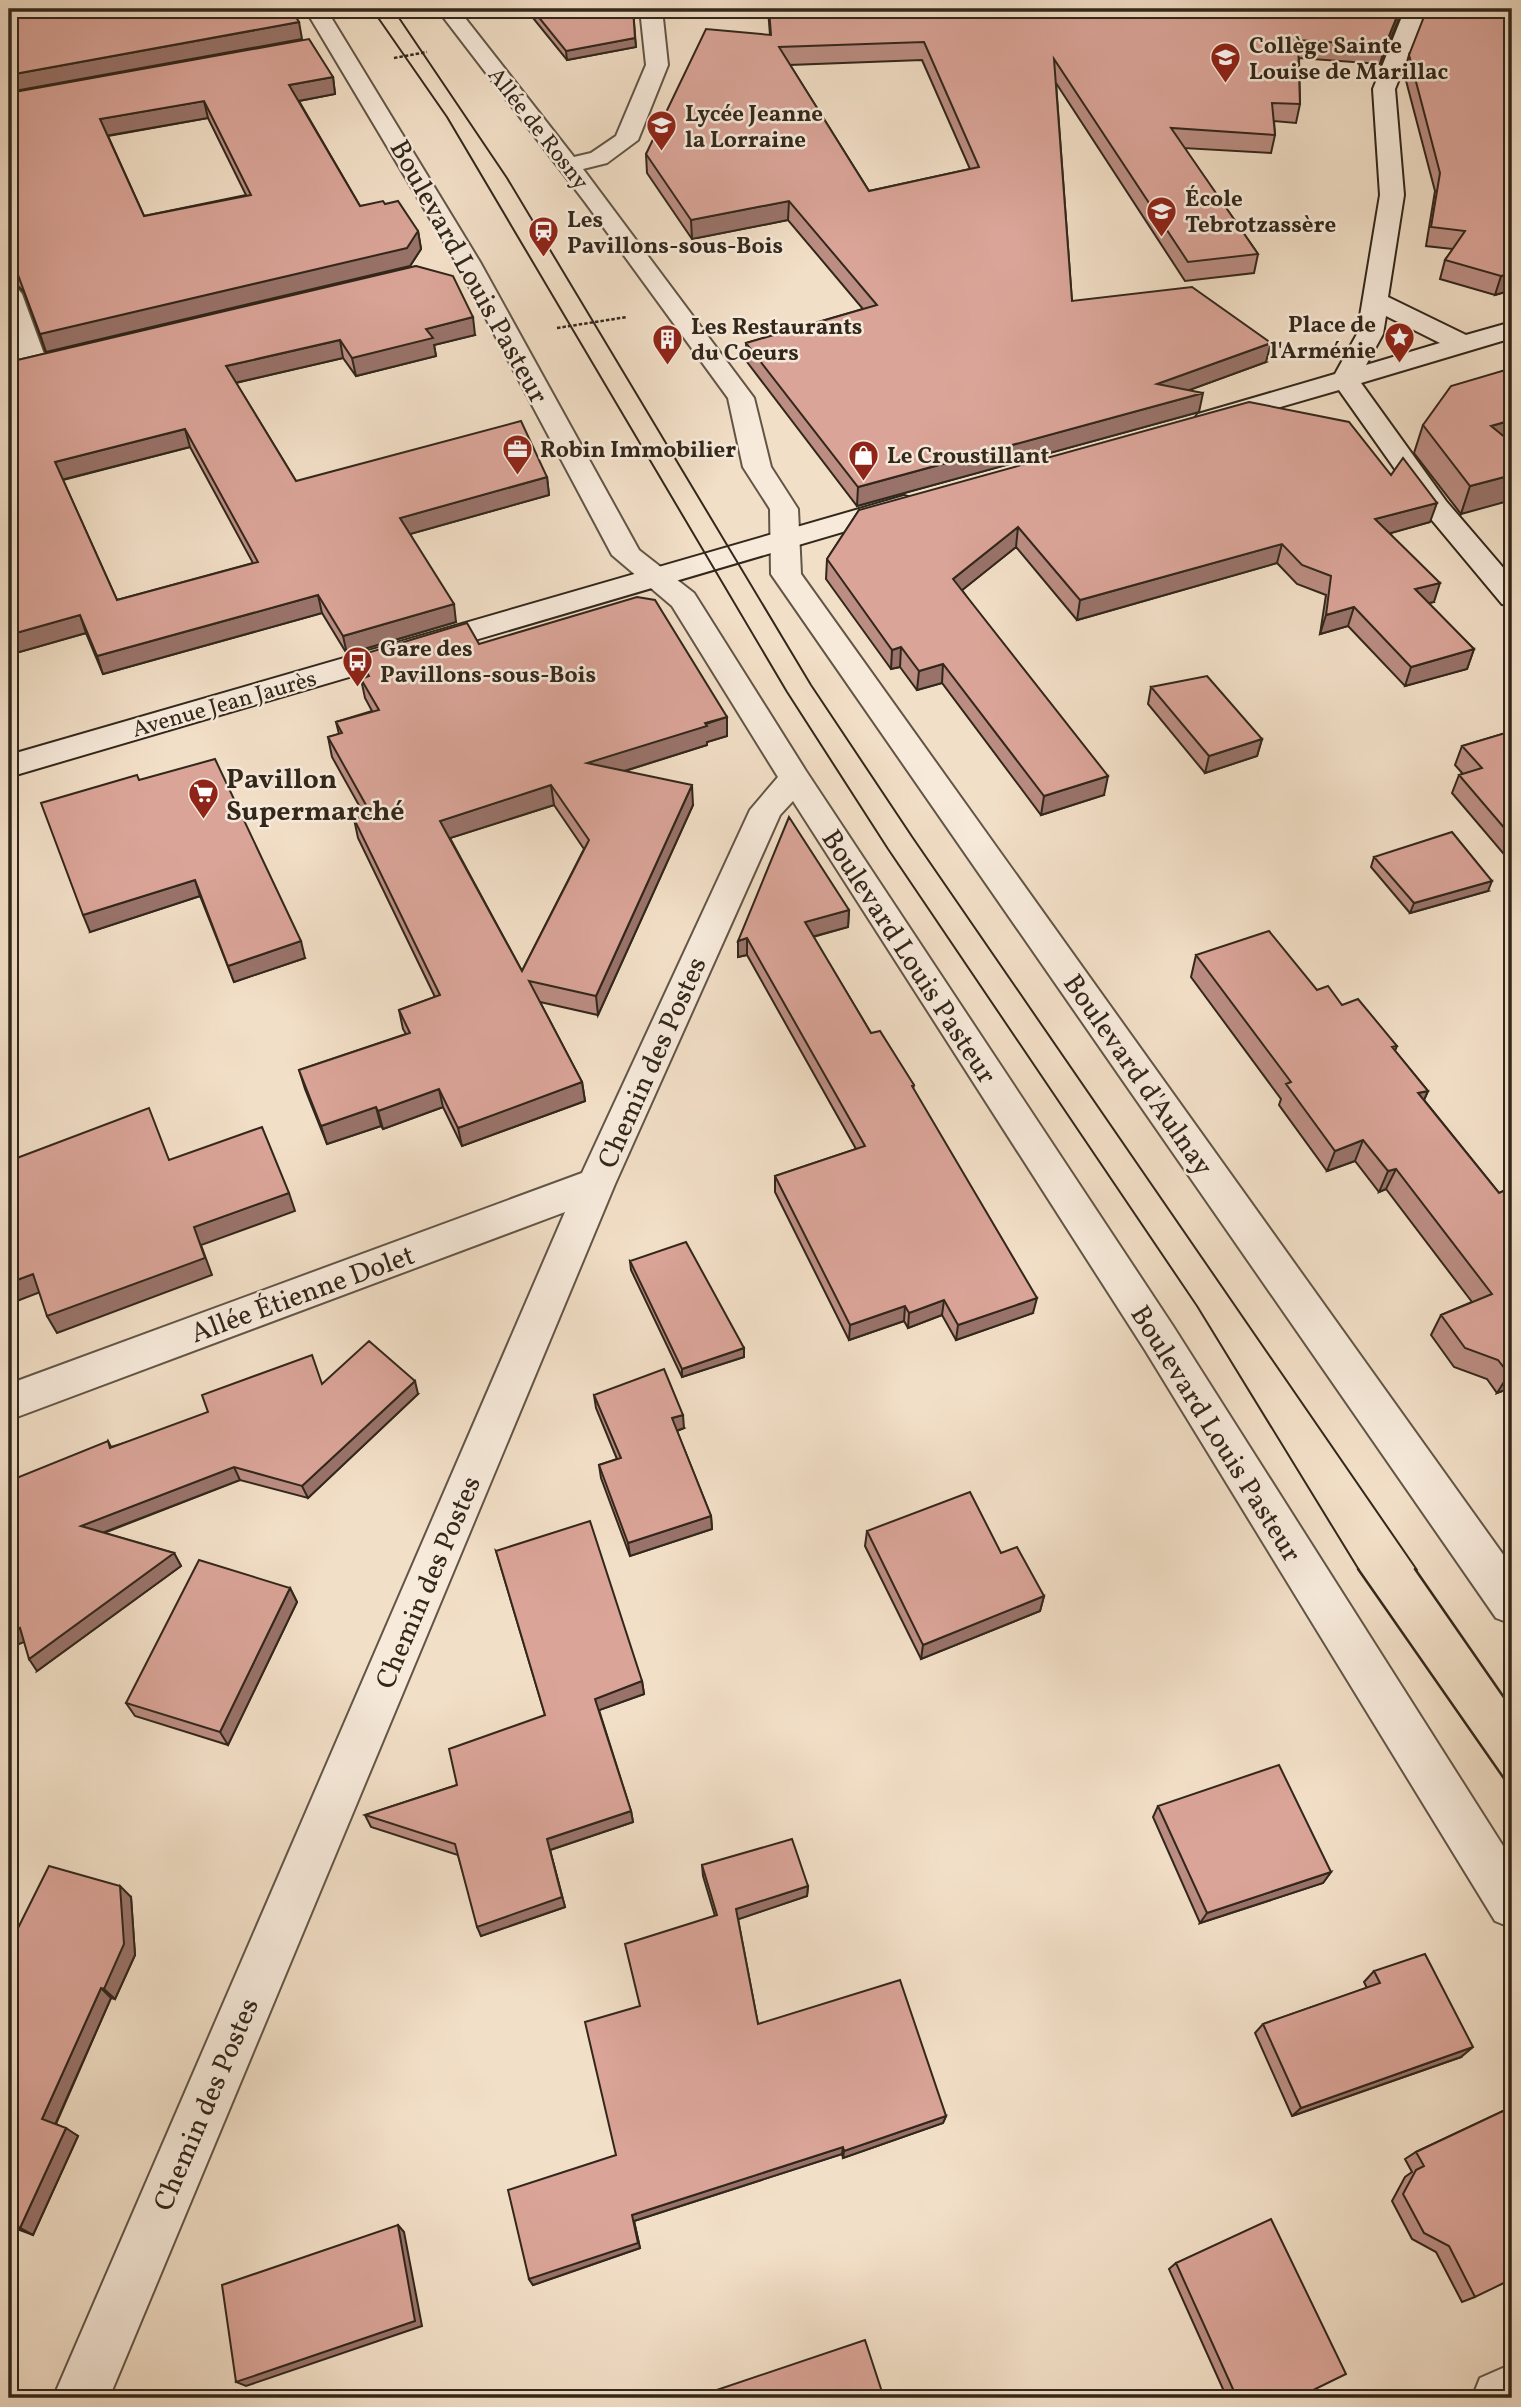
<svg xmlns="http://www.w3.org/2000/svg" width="1521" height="2407" font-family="Vollkorn,serif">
  <rect width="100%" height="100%" fill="#f2dfc7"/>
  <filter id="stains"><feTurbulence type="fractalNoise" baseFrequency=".00286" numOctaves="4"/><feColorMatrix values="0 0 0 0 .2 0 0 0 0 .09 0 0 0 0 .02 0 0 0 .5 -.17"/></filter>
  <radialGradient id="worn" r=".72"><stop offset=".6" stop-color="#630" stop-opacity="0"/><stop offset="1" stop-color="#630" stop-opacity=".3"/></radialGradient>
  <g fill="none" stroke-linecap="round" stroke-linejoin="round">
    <defs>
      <path id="street" d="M 305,9 L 326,9 L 480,262 L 639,550 L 694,593 L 806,771 L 1173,1326 L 1512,1860 L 1512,1928 L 1495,1921 L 1145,1350 L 793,801 L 780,815 L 615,1184 L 109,2398 L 53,2398 L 565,1212 L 9,1420 L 9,1384 L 582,1173 L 750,810 L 778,777 L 672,606 L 612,555 L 456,262 Z
        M 437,9 L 458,9 L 574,157 L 591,153 L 616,136 L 646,65 L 640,9 L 662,9 L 668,65 L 638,140 L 607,163 L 583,169 L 754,398 L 771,467 L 798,509 L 801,574 L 1512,1567 L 1512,1624 L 1496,1618 L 771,574 L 770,509 L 743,467 L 728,398 L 585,202 Z
        M 9,286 L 18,289 L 22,294 L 48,365 L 44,371 L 35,373 L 26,371 C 9,346 8,315 9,286 Z
        M 1512,2364 L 1512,2398 L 1472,2398 L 1480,2378 Z"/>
      <path id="secondary" d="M 1405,9 L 1427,9 L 1395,89 L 1404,195 L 1388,297 L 1466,335 L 1512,322 L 1512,338 L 1361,383 L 1446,501 L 1512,578 L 1512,606 L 1502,604 L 1426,513 L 1339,390 L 1208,428 L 1198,426 L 1194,420 L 1198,414 L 1335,374 L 1357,334 L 1380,195 L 1373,89 ZM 1386,316 L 1440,343 L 1366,365 L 1383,334 Z
        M 904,496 L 914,499 L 918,505 L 914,511 L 9,777 L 9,755 Z"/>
    </defs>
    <use href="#street" stroke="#625546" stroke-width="4"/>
    <use href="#secondary" stroke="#32271b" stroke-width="4"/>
    <path stroke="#32271b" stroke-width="2.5" stroke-dasharray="3.5 2" stroke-linecap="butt" d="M 394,58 L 427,52
      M 557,328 L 627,317"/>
    <use href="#street" fill="#f7eadb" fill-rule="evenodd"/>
    <use href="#secondary" fill="#f7eadb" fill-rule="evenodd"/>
    <path stroke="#32271b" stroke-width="2" d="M 372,9 L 447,117 L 787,692 L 888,849 L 1197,1306 L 1359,1570
      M 393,9 L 507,178 L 811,685 L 913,838 L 1417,1570"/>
    <path stroke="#32271b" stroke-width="2.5" d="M 1358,1569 L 1512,1790
      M 1415,1569 L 1512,1709"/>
  </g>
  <path fill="#bb8d83" stroke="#32271b" stroke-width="2" fill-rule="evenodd" d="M 528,9 L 633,9 L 636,47 L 567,60 L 529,13 Z
    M 768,9 L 1403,9 L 1380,64 L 1299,58 L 1300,104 L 1296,123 L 1274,121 L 1275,135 L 1271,153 L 1184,148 L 1258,254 L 1254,273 L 1185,281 L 1056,83 L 1072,301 L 1266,362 L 1189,390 L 1199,412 L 857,506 L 747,362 L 746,343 L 863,309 L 788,220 L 692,239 L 647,173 L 646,154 L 770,35 ZM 922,60 L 970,169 L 869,191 L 790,65 Z
    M 1409,55 L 1512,290 L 1495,295 L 1440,279 L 1445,260 L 1453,249 L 1426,246 L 1435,191 L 1404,73 Z
    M 333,77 L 335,94 L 299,101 L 360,206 L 385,204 L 418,231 L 421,249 L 410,266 L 46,352 L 24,292 L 19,287 L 9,284 L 9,93 ZM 208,118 L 246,195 L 144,216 L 108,136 Z
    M 416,266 L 475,335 L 434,345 L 436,356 L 356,376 L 343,358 L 236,383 L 296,481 L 547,477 L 549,495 L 410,534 L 456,622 L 347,654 L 322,613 L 103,674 L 86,633 L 9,655 L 9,362 ZM 190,447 L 253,563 L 117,600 L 63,480 Z
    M 1512,368 L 1461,514 L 1414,453 L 1423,425 Z
    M 859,510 L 1430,522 L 1390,533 L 1434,602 L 1428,603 L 1474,649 L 1467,669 L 1405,686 L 1348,626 L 1320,634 L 1326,595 L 1297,584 L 1277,563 L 1077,620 L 1016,547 L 962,590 L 1104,795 L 1041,815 L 942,683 L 917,690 L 900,667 L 891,669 L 826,579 L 827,559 Z
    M 479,644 L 727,717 L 727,736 L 707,742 L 707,745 L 625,771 L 693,805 L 598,1015 L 540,1002 L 582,1082 L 585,1101 L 462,1146 L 443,1107 L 383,1129 L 381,1126 L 327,1144 L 305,1089 L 299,1070 L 406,1034 L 403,1029 L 399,1010 L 435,997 L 358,838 L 354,819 L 365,816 L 332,757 L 328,737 L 339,734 L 336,722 L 372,711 L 365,698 L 361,679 L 363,678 L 361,675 L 357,656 ZM 554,805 L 584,849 L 522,971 L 450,838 Z
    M 1151,687 L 1262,739 L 1257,756 L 1205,773 L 1148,704 Z
    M 1512,731 L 1512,858 L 1508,859 L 1452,793 L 1459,775 L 1463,774 L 1455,765 L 1462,746 Z
    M 139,780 L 305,958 L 234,982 L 200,896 L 90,932 Z
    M 1374,857 L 1488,891 L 1410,913 L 1371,867 Z
    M 849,910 L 848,927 L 813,937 L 871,1033 L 914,1085 L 913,1089 L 1033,1313 L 956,1340 L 942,1315 L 908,1328 L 904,1321 L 849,1340 L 775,1192 L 775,1176 L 856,1149 L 747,955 L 738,957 L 738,941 Z
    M 1196,955 L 1317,990 L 1342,1005 L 1397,1046 L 1395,1051 L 1428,1091 L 1424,1100 L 1499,1193 L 1512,1203 L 1512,1400 L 1505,1390 L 1497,1393 L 1487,1379 L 1454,1367 L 1431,1335 L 1441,1315 L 1472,1302 L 1386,1189 L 1379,1192 L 1355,1161 L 1327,1171 L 1279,1105 L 1281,1099 L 1191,977 Z
    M 630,1261 L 744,1348 L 744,1357 L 682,1377 L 631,1270 Z
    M 322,1384 L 418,1394 L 308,1498 L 240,1480 L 104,1533 L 174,1553 L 181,1566 L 37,1671 L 108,1441 L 111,1447 Z
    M 594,1395 L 684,1428 L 677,1431 L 711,1516 L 712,1529 L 630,1556 L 601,1478 L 599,1465 L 617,1459 L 596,1408 Z
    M 867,1531 L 1044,1596 L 1040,1611 L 921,1659 L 865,1546 Z
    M 496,1551 L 642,1681 L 644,1694 L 599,1710 L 631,1811 L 633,1822 L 550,1850 L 565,1907 L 481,1936 L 458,1855 L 371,1827 L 365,1815 L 457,1785 L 545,1715 Z
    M 290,1588 L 297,1602 L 228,1745 L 135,1716 L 126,1703 Z
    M 1158,1806 L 1331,1872 L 1323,1883 L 1200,1923 L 1153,1817 Z
    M 702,1865 L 808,1886 L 807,1896 L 738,1919 L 758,2024 L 946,2116 L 943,2123 L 843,2158 L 842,2154 L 634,2221 L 640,2248 L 533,2285 L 529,2279 L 616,2155 L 640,2006 L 715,1916 L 703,1876 Z
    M 131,1897 L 135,1955 L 115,1999 L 111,1998 L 56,2124 L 78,2136 L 33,2235 L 9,2226 L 9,1946 Z
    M 1374,1971 L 1461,2057 L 1292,2116 L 1255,2033 L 1263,2024 L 1367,1988 L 1364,1982 Z
    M 1503,2111 L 1475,2297 L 1462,2302 L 1436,2252 L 1412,2239 L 1392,2201 L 1405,2177 L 1412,2172 L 1405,2159 L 1416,2152 Z
    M 1176,2263 L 1297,2398 L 1227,2398 L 1169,2269 Z"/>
  <path fill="#99736a" stroke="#32271b" stroke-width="2" d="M 1400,9 L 1403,9 L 1380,64 L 1385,46 Z
    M 299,22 L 302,39 L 9,92 L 9,75 Z
    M 635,38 L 636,47 L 567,60 L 566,51 Z
    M 333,77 L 335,94 L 293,102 L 289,85 Z
    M 204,101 L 208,118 L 105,136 L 100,119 Z
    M 789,201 L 788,220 L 692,239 L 691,220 Z
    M 418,231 L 421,249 L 410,266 L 46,352 L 40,334 Z
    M 1512,273 L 1512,290 L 1495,295 L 1501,276 Z
    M 473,317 L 475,335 L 434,345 L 436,356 L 356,376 L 352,358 L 426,329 Z
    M 11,340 L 17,358 L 9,361 L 9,341 Z
    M 340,340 L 343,358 L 230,384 L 226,366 Z
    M 1271,343 L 1266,362 L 1154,403 L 1157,384 Z
    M 1203,393 L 1199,412 L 857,506 L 858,487 Z
    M 1512,420 L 1512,445 L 1491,426 Z
    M 185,429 L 190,447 L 61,480 L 55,462 Z
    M 1512,475 L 1512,500 L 1461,514 L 1470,486 Z
    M 547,477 L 549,495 L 403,536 L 400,518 Z
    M 1437,503 L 1430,522 L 1370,539 L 1375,519 Z
    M 1018,527 L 1016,547 L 951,599 L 953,579 Z
    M 1282,544 L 1277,563 L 1077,620 L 1080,600 Z
    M 1440,583 L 1434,602 L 1408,608 L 1415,589 Z
    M 318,595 L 322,613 L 103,674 L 97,656 Z
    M 454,604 L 456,622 L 347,654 L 343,636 Z
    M 1354,607 L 1348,626 L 1320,634 L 1326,615 Z
    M 80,615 L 86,633 L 9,655 L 9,635 Z
    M 901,647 L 900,667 L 891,669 L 892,650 Z
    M 1474,649 L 1467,669 L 1405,686 L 1411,667 Z
    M 943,664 L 942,683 L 917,690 L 919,671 Z
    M 727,717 L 727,736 L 707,742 L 707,745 L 589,782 L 587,763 Z
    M 1262,739 L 1257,756 L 1205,773 L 1209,756 Z
    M 1108,776 L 1104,795 L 1041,815 L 1044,796 Z
    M 551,785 L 554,805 L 444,840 L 440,821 Z
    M 692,785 L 693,805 L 598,1015 L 596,996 Z
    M 1512,849 L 1512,858 L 1508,859 Z
    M 195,880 L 200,896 L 90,932 L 83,915 Z
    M 1492,881 L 1488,891 L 1410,913 L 1414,903 Z
    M 849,910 L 848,927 L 804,939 L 805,922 Z
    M 747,938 L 747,955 L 738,957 L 738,941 Z
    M 301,941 L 305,958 L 234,982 L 228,966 Z
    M 582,1082 L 585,1101 L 462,1146 L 458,1128 Z
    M 439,1089 L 443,1107 L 383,1129 L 378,1111 Z
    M 1428,1091 L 1419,1111 L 1418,1093 Z
    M 376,1107 L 381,1126 L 327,1144 L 321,1126 Z
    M 1363,1140 L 1355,1161 L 1327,1171 L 1335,1151 Z
    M 1396,1169 L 1386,1189 L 1379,1192 L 1388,1171 Z
    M 289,1193 L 295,1211 L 201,1245 L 212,1275 L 57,1333 L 47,1316 L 194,1227 Z
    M 33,1274 L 43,1291 L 9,1304 L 9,1283 Z
    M 1037,1298 L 1033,1313 L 956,1340 L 958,1325 Z
    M 944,1300 L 942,1315 L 908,1328 L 909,1313 Z
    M 905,1306 L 904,1321 L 849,1340 L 850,1325 Z
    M 744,1348 L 744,1357 L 682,1377 L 682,1369 Z
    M 1512,1373 L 1512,1377 L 1505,1390 L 1497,1393 L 1509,1374 Z
    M 415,1381 L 418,1394 L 308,1498 L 302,1486 Z
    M 683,1415 L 684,1428 L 673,1432 L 672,1418 Z
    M 234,1467 L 240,1480 L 89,1538 L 81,1526 Z
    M 711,1516 L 712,1529 L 630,1556 L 628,1543 Z
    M 174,1553 L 181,1566 L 37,1671 L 29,1659 Z
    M 290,1588 L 297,1602 L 228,1745 L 220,1732 Z
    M 1044,1596 L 1040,1611 L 921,1659 L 923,1645 Z
    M 20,1628 L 29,1640 L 9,1648 L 9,1633 Z
    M 642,1681 L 644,1694 L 597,1711 L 595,1699 Z
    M 631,1811 L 633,1822 L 550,1850 L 565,1907 L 481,1936 L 477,1927 L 547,1839 Z
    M 1331,1872 L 1323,1883 L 1200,1923 L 1207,1913 Z
    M 120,1886 L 131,1897 L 135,1955 L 115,1999 L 104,1989 Z
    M 808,1886 L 807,1896 L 736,1920 L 736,1909 Z
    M 101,1988 L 111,1998 L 54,2127 L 42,2119 Z
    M 1473,2047 L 1461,2057 L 1292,2116 L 1301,2108 Z
    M 946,2116 L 943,2123 L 843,2158 L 844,2151 Z
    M 66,2128 L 78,2136 L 33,2235 L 20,2228 Z
    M 843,2147 L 842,2154 L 634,2221 L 640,2248 L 533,2285 L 529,2279 L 632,2215 Z
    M 398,2225 L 404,2232 L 422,2326 L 246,2386 L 236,2382 Z"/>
  <path fill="#daa498" stroke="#32271b" stroke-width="2" fill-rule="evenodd" d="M 9,9 L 291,9 L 299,22 L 9,75 Z
    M 532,9 L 633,9 L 635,38 L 566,51 Z
    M 769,9 L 1400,9 L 1385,46 L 1298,40 L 1300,104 L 1272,103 L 1275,135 L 1171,128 L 1258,254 L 1188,262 L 1054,59 L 1072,301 L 1192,287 L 1271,343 L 1157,384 L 1203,393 L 858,487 L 746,343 L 877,305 L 789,201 L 691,220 L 646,154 L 706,29 L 771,35 ZM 924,42 L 979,167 L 869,191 L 779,47 Z
    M 1427,9 L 1512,9 L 1512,273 L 1501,276 L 1445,260 L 1465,231 L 1431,227 L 1440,173 L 1409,55 Z
    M 309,39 L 333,77 L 289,85 L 360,206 L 383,201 L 385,204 L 398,201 L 418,231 L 407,248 L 40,334 L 18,275 L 13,269 L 9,268 L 9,93 ZM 204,101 L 251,195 L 144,216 L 100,119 Z
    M 416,266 L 453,276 L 473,317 L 426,329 L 433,338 L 352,358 L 340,340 L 226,366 L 296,481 L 521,421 L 547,477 L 400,518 L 454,604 L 343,636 L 318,595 L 97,656 L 80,615 L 9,635 L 9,362 ZM 185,429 L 258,562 L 117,600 L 55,462 Z
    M 1512,368 L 1512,420 L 1491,426 L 1512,443 L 1512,475 L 1470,486 L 1423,425 L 1451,386 Z
    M 1249,402 L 1349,422 L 1391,475 L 1403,458 L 1437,503 L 1375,519 L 1440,583 L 1415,589 L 1474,649 L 1411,667 L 1354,607 L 1326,615 L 1331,576 L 1302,565 L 1282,544 L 1080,600 L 1018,527 L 953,579 L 1108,776 L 1044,796 L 943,664 L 919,671 L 901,647 L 892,650 L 827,559 L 859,510 Z
    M 637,597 L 655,600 L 727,717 L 705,723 L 707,726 L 587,763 L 692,785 L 596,996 L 529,981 L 582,1082 L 458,1128 L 439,1089 L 378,1111 L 376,1107 L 321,1126 L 299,1070 L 410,1033 L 399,1010 L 440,995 L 354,819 L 371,814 L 328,737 L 342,733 L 336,722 L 379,710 L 361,679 L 369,676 L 357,656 L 467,623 L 479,644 ZM 551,785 L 589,840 L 522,971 L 440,821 Z
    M 1207,676 L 1262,739 L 1209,756 L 1151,687 Z
    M 1512,731 L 1512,837 L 1459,775 L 1482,768 L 1462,746 Z
    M 215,759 L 301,941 L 228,966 L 195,880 L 83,915 L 41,803 L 137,775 L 139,780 Z
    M 789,817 L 849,910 L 805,922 L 871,1033 L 880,1031 L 914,1085 L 912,1086 L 1037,1298 L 958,1325 L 944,1300 L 909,1313 L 905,1306 L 850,1325 L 775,1176 L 865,1146 L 747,938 L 738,941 Z
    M 1452,832 L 1492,881 L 1414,903 L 1374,857 Z
    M 1269,931 L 1317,990 L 1328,986 L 1342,1005 L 1358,999 L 1397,1046 L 1392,1047 L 1428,1091 L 1418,1093 L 1499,1193 L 1503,1191 L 1512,1203 L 1512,1373 L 1509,1374 L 1498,1360 L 1465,1348 L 1441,1315 L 1492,1294 L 1396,1169 L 1388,1171 L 1363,1140 L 1335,1151 L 1286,1084 L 1291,1082 L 1196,955 Z
    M 149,1108 L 169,1160 L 262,1127 L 289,1193 L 194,1227 L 205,1258 L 47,1316 L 33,1274 L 9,1283 L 9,1199 L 10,1198 L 9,1195 L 9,1161 Z
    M 686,1242 L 744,1348 L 682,1369 L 630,1261 Z
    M 369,1341 L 415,1381 L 302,1486 L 234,1467 L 81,1526 L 174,1553 L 29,1659 L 20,1628 L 9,1633 L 9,1486 L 11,1486 L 9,1481 L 108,1441 L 110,1448 L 208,1412 L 202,1395 L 312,1355 L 322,1384 Z
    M 664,1369 L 683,1415 L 672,1418 L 711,1516 L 628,1543 L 599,1465 L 621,1458 L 594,1395 Z
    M 970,1492 L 1001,1553 L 1017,1547 L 1044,1596 L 923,1645 L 867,1531 Z
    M 590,1521 L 642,1681 L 595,1699 L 631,1811 L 547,1839 L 562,1897 L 477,1927 L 455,1844 L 365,1815 L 457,1785 L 449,1749 L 545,1715 L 496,1551 Z
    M 199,1560 L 290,1588 L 220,1732 L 126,1703 Z
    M 1279,1765 L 1331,1872 L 1207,1913 L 1158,1806 Z
    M 792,1839 L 808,1886 L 736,1909 L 758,2024 L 900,1980 L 946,2116 L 844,2151 L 843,2147 L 632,2215 L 638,2243 L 529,2279 L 508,2190 L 616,2155 L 585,2022 L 640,2006 L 625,1944 L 717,1915 L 702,1865 Z
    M 49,1866 L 120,1886 L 124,1944 L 104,1989 L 101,1988 L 42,2119 L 66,2128 L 20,2228 L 9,2224 L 9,1946 Z
    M 1425,1954 L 1473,2047 L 1301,2108 L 1263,2024 L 1380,1983 L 1374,1971 Z
    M 1503,2111 L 1512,2126 L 1512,2279 L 1475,2297 L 1449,2246 L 1424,2233 L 1403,2194 L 1416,2170 L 1424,2166 L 1416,2152 Z
    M 1271,2219 L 1346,2374 L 1297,2398 L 1237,2398 L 1176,2263 Z
    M 398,2225 L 415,2321 L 236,2382 L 222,2285 Z
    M 865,2340 L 884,2398 L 693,2398 Z"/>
  <defs>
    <symbol id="school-pin" viewBox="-11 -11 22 30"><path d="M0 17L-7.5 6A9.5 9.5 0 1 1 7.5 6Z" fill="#8f2418" stroke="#f7eadb"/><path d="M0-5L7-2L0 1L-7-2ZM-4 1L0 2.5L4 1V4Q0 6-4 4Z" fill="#fff"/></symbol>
    <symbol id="university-pin" viewBox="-11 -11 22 30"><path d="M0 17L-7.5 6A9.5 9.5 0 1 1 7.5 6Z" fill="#8f2418" stroke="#f7eadb"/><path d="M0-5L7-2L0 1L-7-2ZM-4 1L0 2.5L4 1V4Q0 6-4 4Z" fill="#fff"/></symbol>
    <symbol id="station-pin" viewBox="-11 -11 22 30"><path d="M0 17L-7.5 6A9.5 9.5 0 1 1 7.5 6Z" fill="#8f2418" stroke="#f7eadb"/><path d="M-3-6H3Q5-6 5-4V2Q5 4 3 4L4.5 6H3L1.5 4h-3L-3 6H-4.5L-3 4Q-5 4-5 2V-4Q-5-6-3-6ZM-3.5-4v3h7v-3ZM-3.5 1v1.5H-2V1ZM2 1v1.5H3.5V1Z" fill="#fff"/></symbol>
    <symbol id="sight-pin" viewBox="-11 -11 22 30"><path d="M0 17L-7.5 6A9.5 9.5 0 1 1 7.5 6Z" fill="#8f2418" stroke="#f7eadb"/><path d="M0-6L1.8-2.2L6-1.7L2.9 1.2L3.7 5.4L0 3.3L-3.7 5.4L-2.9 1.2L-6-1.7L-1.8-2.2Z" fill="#fff"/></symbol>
    <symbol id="building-pin" viewBox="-11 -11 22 30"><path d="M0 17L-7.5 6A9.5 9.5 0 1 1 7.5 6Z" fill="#8f2418" stroke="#f7eadb"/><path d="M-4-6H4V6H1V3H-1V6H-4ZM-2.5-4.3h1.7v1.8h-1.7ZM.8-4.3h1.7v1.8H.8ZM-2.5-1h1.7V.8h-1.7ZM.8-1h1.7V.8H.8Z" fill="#fff"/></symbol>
    <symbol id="office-pin" viewBox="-11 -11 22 30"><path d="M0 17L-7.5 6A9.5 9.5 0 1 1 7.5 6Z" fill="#8f2418" stroke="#f7eadb"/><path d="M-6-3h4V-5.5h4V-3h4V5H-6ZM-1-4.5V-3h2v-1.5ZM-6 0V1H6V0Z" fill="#fff"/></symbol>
    <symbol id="shop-pin" viewBox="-11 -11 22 30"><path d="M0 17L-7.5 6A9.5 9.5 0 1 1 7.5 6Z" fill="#8f2418" stroke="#f7eadb"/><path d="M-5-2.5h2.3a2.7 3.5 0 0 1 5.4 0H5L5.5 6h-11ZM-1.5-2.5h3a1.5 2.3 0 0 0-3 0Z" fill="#fff"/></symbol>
    <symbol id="bus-pin" viewBox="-11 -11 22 30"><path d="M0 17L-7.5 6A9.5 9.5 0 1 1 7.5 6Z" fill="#8f2418" stroke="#f7eadb"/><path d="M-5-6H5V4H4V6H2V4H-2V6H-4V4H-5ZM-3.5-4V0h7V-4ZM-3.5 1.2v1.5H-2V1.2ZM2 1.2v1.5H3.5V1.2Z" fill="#fff"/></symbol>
    <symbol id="supermarket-pin" viewBox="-11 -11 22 30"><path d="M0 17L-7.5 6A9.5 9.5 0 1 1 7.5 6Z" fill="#8f2418" stroke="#f7eadb"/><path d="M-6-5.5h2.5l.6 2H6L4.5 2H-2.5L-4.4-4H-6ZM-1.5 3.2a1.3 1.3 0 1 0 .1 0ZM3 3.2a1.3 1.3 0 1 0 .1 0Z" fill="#fff"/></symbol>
  </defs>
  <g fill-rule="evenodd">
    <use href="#school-pin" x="1208" y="40" width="35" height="47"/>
    <use href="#university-pin" x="644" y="108" width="35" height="47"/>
    <use href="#school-pin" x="1144" y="194" width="35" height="47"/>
    <use href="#station-pin" x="526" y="214" width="35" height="47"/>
    <use href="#sight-pin" x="1382" y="320" width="35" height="47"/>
    <use href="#building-pin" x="650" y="322" width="35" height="47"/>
    <use href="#office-pin" x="500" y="432" width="35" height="47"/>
    <use href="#shop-pin" x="846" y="438" width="35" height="47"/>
    <use href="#bus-pin" x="340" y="644" width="35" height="47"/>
    <use href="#supermarket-pin" x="186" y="776" width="35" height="47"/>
  </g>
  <g text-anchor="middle" stroke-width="5" stroke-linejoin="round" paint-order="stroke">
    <g font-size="23" font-weight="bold" fill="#32271b" stroke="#f7eadb" text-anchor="start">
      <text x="1249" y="53">Collège Sainte<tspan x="1249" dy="26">Louise de Marillac</tspan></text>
      <text x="685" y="121">Lycée Jeanne<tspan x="685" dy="26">la Lorraine</tspan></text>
      <text x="1185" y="206">École<tspan x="1185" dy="26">Tebrotzassère</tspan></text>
      <text x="567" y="227">Les<tspan x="567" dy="26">Pavillons-sous-Bois</tspan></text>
      <text x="1376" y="332" text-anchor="end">Place de<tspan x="1376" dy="26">l'Arménie</tspan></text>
      <text x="691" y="334">Les Restaurants<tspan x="691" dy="26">du Coeurs</tspan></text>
      <text x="540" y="457">Robin Immobilier</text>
      <text x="887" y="463">Le Croustillant</text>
      <text x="380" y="656">Gare des<tspan x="380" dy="26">Pavillons-sous-Bois</tspan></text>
    </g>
    <g font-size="23" fill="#32271b" stroke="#f7eadb">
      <text transform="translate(539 128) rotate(52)" y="8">Allée de Rosny</text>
      <text transform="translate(224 703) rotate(-16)" y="8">Avenue Jean Jaurès</text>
    </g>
    <g font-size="28" fill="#32271b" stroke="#f7eadb">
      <text transform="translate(470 271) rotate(61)" y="10">Boulevard Louis Pasteur</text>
      <text transform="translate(910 956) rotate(57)" y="10">Boulevard Louis Pasteur</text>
      <text transform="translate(651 1062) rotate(-66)" y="10">Chemin des Postes</text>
      <text transform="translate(1139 1074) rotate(55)" y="10">Boulevard d'Aulnay</text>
      <text transform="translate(302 1293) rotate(-20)" y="10">Allée Étienne Dolet</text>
      <text transform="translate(1217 1433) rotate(58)" y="10">Boulevard Louis Pasteur</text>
      <text transform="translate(427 1582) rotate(-67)" y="10">Chemin des Postes</text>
      <text transform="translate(205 2104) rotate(-67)" y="10">Chemin des Postes</text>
    </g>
    <g font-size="28" font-weight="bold" fill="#32271b" stroke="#f7eadb" text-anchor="start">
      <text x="226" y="788">Pavillon<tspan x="226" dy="32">Supermarché</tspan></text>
    </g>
  </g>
  <rect width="1521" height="2407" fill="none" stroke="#f2dfc7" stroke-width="35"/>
  <rect x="10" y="10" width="1500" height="2386" fill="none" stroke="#32271b" stroke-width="3.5"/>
  <rect x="18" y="18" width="1486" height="2372" fill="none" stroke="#32271b" stroke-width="2"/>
  <rect width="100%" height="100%" filter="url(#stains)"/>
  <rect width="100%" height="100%" fill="url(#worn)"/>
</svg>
